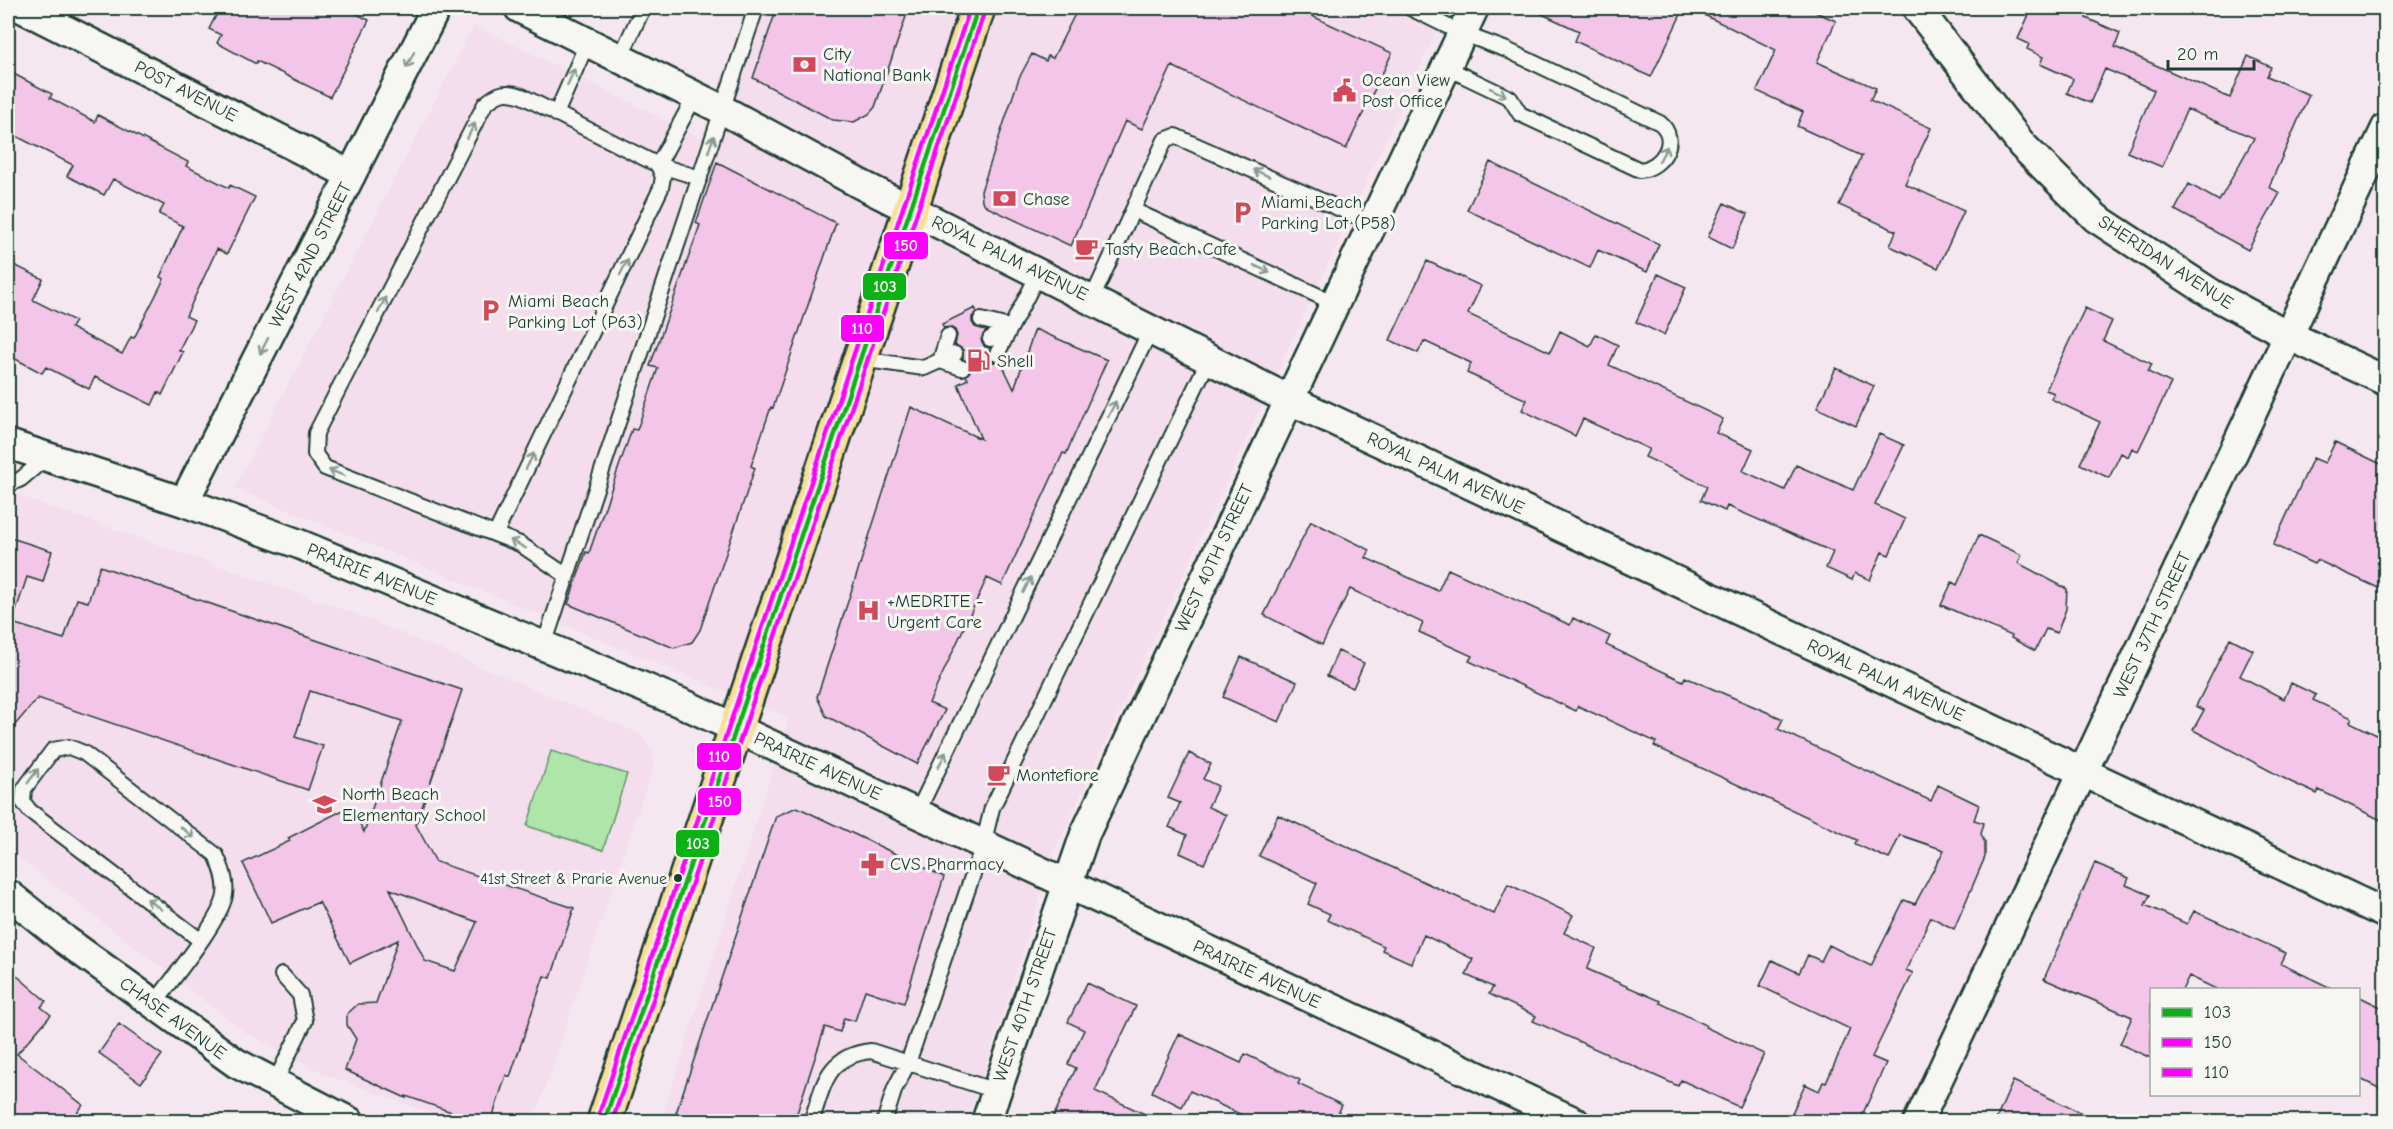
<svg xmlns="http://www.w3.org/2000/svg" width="2393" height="1129" font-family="'Comic Neue',sans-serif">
  <rect width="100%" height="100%" fill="#f5e7ef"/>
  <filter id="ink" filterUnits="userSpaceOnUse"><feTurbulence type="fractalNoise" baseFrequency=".0167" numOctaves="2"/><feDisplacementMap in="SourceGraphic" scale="12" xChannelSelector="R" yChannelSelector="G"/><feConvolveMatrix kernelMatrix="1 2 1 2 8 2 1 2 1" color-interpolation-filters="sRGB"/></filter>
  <g filter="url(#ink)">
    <path fill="#f4dded" d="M 746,8 L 1447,8 L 1055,850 L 968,1121 L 661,1121 L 789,718 L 235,488 L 474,25 L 701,138 Z
      M 8,492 L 353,613 L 640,734 L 653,752 L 653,767 L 539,1106 L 528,1121 L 451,1121 L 327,1075 L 246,1033 L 8,849 Z"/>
    <path fill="#aee6a9" stroke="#66926e" stroke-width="1.5" d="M 551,751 L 627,774 L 603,850 L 527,826 Z"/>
    <path fill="#f3c5e8" stroke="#1f3d34" stroke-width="1.5" fill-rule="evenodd" d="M 220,8 L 345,8 L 369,20 L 330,97 L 257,61 L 256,64 L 217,43 L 221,35 L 209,29 Z
      M 777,8 L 909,8 L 875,107 L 869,114 L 854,122 L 833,120 L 753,78 Z
      M 1078,8 L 1295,8 L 1392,53 L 1346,149 L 1172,66 L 1142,129 L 1125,121 L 1071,246 L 987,207 L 982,201 L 981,191 L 1019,78 L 1032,54 L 1046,61 L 1048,56 L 1053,58 Z
      M 1529,8 L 1684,8 L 1651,77 L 1575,41 L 1579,31 Z
      M 1690,8 L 1806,8 L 1836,21 L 1817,62 L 1876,88 L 1870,100 L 1931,128 L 1905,184 L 1964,211 L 1938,268 L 1890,246 L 1896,231 L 1839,205 L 1862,156 L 1797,126 L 1803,112 L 1757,91 L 1776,50 Z
      M 2032,8 L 2090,8 L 2086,18 L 2120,33 L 2115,47 L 2230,98 L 2248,56 L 2271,67 L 2267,76 L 2309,95 L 2269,187 L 2280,193 L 2248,250 L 2175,210 L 2189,184 L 2219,201 L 2254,138 L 2187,109 L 2162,167 L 2127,152 L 2154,90 L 2105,69 L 2090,103 L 2067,93 L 2073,79 L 2040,64 L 2043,57 L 2027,49 L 2029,44 L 2018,39 Z
      M 8,71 L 52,94 L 50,98 L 95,122 L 98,115 L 188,162 L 186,166 L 229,188 L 230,185 L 255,197 L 227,254 L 217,249 L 186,316 L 194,320 L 179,350 L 183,352 L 162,395 L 158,392 L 152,405 L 95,377 L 89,389 L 46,367 L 42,373 L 8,355 L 8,262 L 43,279 L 33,300 L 75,321 L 71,328 L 122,354 L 131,337 L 134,338 L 164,279 L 160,277 L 183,226 L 159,214 L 164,205 L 113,179 L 104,195 L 67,176 L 73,165 L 8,132 Z
      M 717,162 L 836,223 L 773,408 L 771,407 L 751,466 L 755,468 L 700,630 L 692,642 L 674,648 L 568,604 L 586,552 L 589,553 L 632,429 L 637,430 L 658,368 L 650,366 L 700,225 L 696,223 Z
      M 1490,162 L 1659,244 L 1647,272 L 1598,250 L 1590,268 L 1467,210 Z
      M 1724,203 L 1748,214 L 1732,249 L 1708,237 Z
      M 1427,261 L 1481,286 L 1468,314 L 1550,352 L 1560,331 L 1590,346 L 1596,334 L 1618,345 L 1609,365 L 1723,419 L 1716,433 L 1753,449 L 1743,471 L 1785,490 L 1796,465 L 1853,490 L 1879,434 L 1904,445 L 1875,505 L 1905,519 L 1889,555 L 1882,552 L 1870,580 L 1855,573 L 1852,580 L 1826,568 L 1833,552 L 1727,506 L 1725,511 L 1701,500 L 1707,486 L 1645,457 L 1649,449 L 1583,419 L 1575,436 L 1522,410 L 1527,400 L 1467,373 L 1471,363 L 1424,341 L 1418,353 L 1390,340 Z
      M 1658,274 L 1686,287 L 1664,335 L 1636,322 Z
      M 975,308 L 977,312 L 972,317 L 972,322 L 975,327 L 986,330 L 981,340 L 985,347 L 990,348 L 989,358 L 993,362 L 1001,362 L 1014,389 L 1035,329 L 1107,360 L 1066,454 L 1063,453 L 1002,585 L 987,578 L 929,703 L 945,710 L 917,764 L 826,716 L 817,697 L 911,407 L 981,439 L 958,384 L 968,379 L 966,376 L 970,371 L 971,366 L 963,359 L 963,350 L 955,345 L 957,335 L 955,330 L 950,327 L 944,328 L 942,324 Z
      M 2085,308 L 2112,321 L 2103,341 L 2152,364 L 2148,372 L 2171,383 L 2138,451 L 2132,448 L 2128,457 L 2121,453 L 2109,478 L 2080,464 L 2100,422 L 2051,399 L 2054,393 L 2046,390 Z
      M 1836,368 L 1874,386 L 1856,426 L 1817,408 Z
      M 2335,442 L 2385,466 L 2385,591 L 2317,560 L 2314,564 L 2273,545 L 2313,458 L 2325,463 Z
      M 1311,521 L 1370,550 L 1366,558 L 1438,591 L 1448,569 L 1570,625 L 1573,618 L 1610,636 L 1606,645 L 1683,681 L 1685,677 L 1783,719 L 1778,729 L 1931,801 L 1938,785 L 1979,805 L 1974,820 L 1984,823 L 1981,834 L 1985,843 L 1985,857 L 1954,929 L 1931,917 L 1906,970 L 1913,973 L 1872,1057 L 1886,1063 L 1859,1122 L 1788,1122 L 1805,1084 L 1819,1091 L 1823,1082 L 1826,1083 L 1850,1029 L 1760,986 L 1772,960 L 1799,973 L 1808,955 L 1821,961 L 1829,945 L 1871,966 L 1904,900 L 1915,904 L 1944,850 L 1900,835 L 1889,859 L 1855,844 L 1857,840 L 1654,746 L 1656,742 L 1578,706 L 1576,711 L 1469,661 L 1472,656 L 1419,632 L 1423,623 L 1350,589 L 1322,645 L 1264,615 Z
      M 1979,535 L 2022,555 L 2018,563 L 2067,589 L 2066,609 L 2057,633 L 2046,629 L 2035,651 L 2011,638 L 2012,636 L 1941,605 L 1952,582 L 1957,585 Z
      M 8,537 L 52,551 L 43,582 L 27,577 L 12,623 L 64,639 L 77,599 L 88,602 L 100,566 L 462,690 L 416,825 L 436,862 L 574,908 L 551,978 L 544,976 L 510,1077 L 506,1075 L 491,1122 L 480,1122 L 406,1096 L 406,1098 L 345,1070 L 356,1039 L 347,1025 L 347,1014 L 358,1004 L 376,1003 L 398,940 L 350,963 L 319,902 L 271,923 L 243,863 L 290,841 L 288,838 L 351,806 L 364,832 L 402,721 L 310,691 L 295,737 L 323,746 L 308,790 L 38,698 L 8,733 ZM 390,889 L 477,922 L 455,971 L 425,961 Z
      M 2230,638 L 2253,650 L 2240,676 L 2284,699 L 2291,683 L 2316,695 L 2313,700 L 2352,718 L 2350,722 L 2385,739 L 2385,822 L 2319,790 L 2317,794 L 2291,782 L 2193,730 L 2204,710 L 2196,706 Z
      M 1338,651 L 1364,663 L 1353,688 L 1327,676 Z
      M 1241,657 L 1297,682 L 1279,722 L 1223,697 Z
      M 1189,753 L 1211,764 L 1203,779 L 1218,786 L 1208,807 L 1226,815 L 1204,864 L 1180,853 L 1187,835 L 1169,827 L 1180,803 L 1168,798 Z
      M 797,807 L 944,877 L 904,1003 L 865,990 L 855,1021 L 844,1018 L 840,1032 L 825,1027 L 794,1122 L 673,1122 L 776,816 Z
      M 1278,815 L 1494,914 L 1508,884 L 1573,915 L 1564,933 L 1596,948 L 1587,969 L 1661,1001 L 1660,1003 L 1706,1025 L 1705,1027 L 1764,1054 L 1739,1107 L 1681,1080 L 1678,1086 L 1533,1021 L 1536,1016 L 1489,994 L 1493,987 L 1466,975 L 1473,959 L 1424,935 L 1411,963 L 1382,950 L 1384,946 L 1327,920 L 1330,914 L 1308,904 L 1317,883 L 1259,856 Z
      M 2095,863 L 2129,878 L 2126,885 L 2150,895 L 2145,905 L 2187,924 L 2194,911 L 2286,953 L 2281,964 L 2335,990 L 2218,990 L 2189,976 L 2182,990 L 2151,990 L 2151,1058 L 2120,1044 L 2132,1017 L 2044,979 Z
      M 8,968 L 46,1001 L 41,1007 L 51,1015 L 17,1054 L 83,1105 L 71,1122 L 8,1122 Z
      M 1087,983 L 1136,1006 L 1095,1091 L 1162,1122 L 1051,1122 L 1076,1068 L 1068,1064 L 1084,1030 L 1068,1022 Z
      M 2358,996 L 2385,1009 L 2385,1091 L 2358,1078 Z
      M 119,1024 L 162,1055 L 141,1083 L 99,1053 Z
      M 1179,1034 L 1241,1063 L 1245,1054 L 1300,1080 L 1298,1084 L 1342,1105 L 1334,1122 L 1257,1122 L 1190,1091 L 1182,1107 L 1152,1092 Z
      M 2013,1081 L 2101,1122 L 1995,1122 Z"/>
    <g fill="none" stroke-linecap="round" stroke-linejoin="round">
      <defs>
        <path id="lane" d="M 1410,8 L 1461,33 L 1507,50 L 1660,123 C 1680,140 1662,168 1640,170 L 1520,114 L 1510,98 L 1445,67
          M 620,58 L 643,8
          M 556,114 L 588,41
          M 1133,210 L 1334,303
          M 1092,299 L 1165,140 L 1175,136 L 1372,223
          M 981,320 L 1009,327
          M 948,336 L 940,361 L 962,368
          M 990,339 L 1009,327
          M 997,354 L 1039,273
          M 860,359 L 924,368 L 955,354
          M 8,485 L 21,479 L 47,457
          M 496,533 L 661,188 L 663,177 L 658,165 L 695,96
          M 567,576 L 520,544 L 325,468 L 315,454 L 316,433 L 485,104 C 498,93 505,90 522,96 L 658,165 L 700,178
          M 544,645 L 756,8
          M 917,813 L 1151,329
          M 154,1004 C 170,982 222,919 225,895 C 227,881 222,868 216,855 L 84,753 L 69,747 L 53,750 L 24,789 L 23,802 L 30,811 L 200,940
          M 274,1084 L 305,1021 L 300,995 L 282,975
          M 811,1122 C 824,1085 826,1056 871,1051 L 996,1091
          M 884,1122 L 895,1088 L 908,1063 L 983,845 L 992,808 L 1209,359"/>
        <path id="street" d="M 22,8 L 351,175
          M 519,8 L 723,110 L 860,184 L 1288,399 L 2386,914
          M 1917,8 L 2022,145 L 2096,218 L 2212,294 L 2288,335 L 2386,381
          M 8,444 L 184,502 L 299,544 L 686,705 L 1575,1122
          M 184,502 L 436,8
          M 8,894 L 65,940 L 236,1063 L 350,1122
          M 986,1122 L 1085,834 L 1474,8
          M 1918,1122 L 2386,128"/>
        <path id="primary" d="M 604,1122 L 978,8"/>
      </defs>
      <use href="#lane" stroke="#1f3d34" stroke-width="18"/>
      <use href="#street" stroke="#1f3d34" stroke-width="33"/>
      <use href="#primary" stroke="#1f3d34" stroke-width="38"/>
      <use href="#lane" stroke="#f6f6f2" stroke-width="14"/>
      <use href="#street" stroke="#f6f6f2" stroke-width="28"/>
      <use href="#primary" stroke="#f9df96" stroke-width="33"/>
      <defs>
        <path id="bus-1" d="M 604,1122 L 978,8"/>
        <path id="bus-2" d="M 612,1122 L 985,10"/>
        <path id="bus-3" d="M 597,1120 L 970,8"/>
      </defs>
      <use href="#bus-1" stroke="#f6f6f2" stroke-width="9"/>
      <use href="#bus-2" stroke="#f6f6f2" stroke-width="9"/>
      <use href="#bus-3" stroke="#f6f6f2" stroke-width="9"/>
      <use href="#bus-1" stroke="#0cb115" stroke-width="4.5"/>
      <use href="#bus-2" stroke="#f0f" stroke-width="4.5"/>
      <use href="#bus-3" stroke="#f0f" stroke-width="4.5"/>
    </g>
    <defs><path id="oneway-shaft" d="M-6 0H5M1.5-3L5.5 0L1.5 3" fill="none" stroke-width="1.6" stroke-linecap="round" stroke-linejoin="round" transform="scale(1.5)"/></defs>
    <g stroke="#8a9a93">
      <use href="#oneway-shaft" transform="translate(410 60) rotate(117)"/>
      <use href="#oneway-shaft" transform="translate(571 77) rotate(-66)"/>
      <use href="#oneway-shaft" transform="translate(1498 92) rotate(26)"/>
      <use href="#oneway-shaft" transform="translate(471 131) rotate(-63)"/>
      <use href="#oneway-shaft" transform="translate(711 144) rotate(-71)"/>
      <use href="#oneway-shaft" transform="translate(1663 154) rotate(-62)"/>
      <use href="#oneway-shaft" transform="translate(1261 173) rotate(-156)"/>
      <use href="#oneway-shaft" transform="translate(624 267) rotate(-64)"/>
      <use href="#oneway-shaft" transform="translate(1262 269) rotate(25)"/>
      <use href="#oneway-shaft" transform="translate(382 305) rotate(-63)"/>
      <use href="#oneway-shaft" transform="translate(264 346) rotate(117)"/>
      <use href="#oneway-shaft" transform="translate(1112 409) rotate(-64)"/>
      <use href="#oneway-shaft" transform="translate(530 461) rotate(-64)"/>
      <use href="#oneway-shaft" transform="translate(337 473) rotate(-158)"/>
      <use href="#oneway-shaft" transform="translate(518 544) rotate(-152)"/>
      <use href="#oneway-shaft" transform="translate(1027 585) rotate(-64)"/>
      <use href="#oneway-shaft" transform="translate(942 760) rotate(-64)"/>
      <use href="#oneway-shaft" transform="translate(33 776) rotate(-53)"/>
      <use href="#oneway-shaft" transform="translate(187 832) rotate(38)"/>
      <use href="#oneway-shaft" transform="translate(154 904) rotate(-143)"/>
    </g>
  </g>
  <defs>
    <symbol id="bank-bare" viewBox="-9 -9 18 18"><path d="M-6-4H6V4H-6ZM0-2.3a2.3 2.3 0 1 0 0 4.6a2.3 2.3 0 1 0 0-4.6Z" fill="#d1495b" stroke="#f6f6f2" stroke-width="2.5" paint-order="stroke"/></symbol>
    <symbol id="civic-bare" viewBox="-9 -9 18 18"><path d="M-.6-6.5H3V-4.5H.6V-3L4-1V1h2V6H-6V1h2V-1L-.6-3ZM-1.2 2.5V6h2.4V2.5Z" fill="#d1495b" stroke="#f6f6f2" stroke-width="2.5" paint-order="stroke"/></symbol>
    <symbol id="parking-bare" viewBox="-9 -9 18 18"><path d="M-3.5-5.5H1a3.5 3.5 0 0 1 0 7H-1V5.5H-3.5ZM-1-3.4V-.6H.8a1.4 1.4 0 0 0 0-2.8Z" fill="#d1495b" stroke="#f6f6f2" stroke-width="2.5" paint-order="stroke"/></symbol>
    <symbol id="cafe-bare" viewBox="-9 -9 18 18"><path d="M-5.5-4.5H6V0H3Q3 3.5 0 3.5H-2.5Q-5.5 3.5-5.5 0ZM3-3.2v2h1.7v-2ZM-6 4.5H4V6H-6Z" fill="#d1495b" stroke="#f6f6f2" stroke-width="2.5" paint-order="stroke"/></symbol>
    <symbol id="fuel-bare" viewBox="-9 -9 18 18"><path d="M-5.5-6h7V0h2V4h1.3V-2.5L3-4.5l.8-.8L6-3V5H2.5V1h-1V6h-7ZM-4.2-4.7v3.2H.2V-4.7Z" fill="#d1495b" stroke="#f6f6f2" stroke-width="2.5" paint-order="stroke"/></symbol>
    <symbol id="hospital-bare" viewBox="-9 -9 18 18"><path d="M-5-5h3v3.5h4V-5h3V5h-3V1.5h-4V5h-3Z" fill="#d1495b" stroke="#f6f6f2" stroke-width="2.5" paint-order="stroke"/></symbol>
    <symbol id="school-bare" viewBox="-9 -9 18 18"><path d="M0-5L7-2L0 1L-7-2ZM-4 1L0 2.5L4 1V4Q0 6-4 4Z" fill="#d1495b" stroke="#f6f6f2" stroke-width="2.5" paint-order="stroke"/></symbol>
    <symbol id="pharmacy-bare" viewBox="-9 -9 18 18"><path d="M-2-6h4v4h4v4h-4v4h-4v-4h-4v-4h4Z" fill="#d1495b" stroke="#f6f6f2" stroke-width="2.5" paint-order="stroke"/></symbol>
  </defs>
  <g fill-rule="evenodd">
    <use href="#bank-bare" x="788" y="48" width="33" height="33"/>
    <use href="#civic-bare" x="1328" y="74" width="33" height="33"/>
    <use href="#bank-bare" x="988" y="182" width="33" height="33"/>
    <use href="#parking-bare" x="1226" y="196" width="33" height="33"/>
    <use href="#cafe-bare" x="1070" y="232" width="33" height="33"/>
    <use href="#parking-bare" x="474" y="294" width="33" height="33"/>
    <use href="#fuel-bare" x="962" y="344" width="33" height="33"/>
    <use href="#hospital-bare" x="852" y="594" width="33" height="33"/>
    <use href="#cafe-bare" x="982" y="758" width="33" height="33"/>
    <use href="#school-bare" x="308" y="788" width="33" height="33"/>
    <use href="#pharmacy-bare" x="856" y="848" width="33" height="33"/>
  </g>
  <circle fill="#1f3d34" stroke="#f6f6f2" stroke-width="2" cx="678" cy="878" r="5"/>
  <g text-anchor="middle" stroke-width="6" stroke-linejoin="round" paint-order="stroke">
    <g font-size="16" fill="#1f3d34" stroke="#f6f6f2" text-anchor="end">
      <text x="667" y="884">41st Street &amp; Prarie Avenue</text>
    </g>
    <g font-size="18" fill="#1f3d34" stroke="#f6f6f2" text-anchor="start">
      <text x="823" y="60">City<tspan x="823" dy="21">National Bank</tspan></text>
      <text x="1362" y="86">Ocean View<tspan x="1362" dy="21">Post Office</tspan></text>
      <text x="1023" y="205">Chase</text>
      <text x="1261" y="208">Miami Beach<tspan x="1261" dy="21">Parking Lot (P58)</tspan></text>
      <text x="1105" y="255">Tasty Beach Cafe</text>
      <text x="508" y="307">Miami Beach<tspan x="508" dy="21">Parking Lot (P63)</tspan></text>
      <text x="997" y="367">Shell</text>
      <text x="887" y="607">+MEDRITE -<tspan x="887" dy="21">Urgent Care</tspan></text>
      <text x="1016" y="781">Montefiore</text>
      <text x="342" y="800">North Beach<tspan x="342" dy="21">Elementary School</tspan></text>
      <text x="890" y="870">CVS Pharmacy</text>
    </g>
    <g font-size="18" fill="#1f3d34" stroke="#f6f6f2">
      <text transform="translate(186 91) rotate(27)" y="6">POST AVENUE</text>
      <text transform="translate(310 255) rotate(-63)" y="6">WEST 42ND STREET</text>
      <text transform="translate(1010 258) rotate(26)" y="6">ROYAL PALM AVENUE</text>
      <text transform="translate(2166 262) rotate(33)" y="6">SHERIDAN AVENUE</text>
      <text transform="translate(1446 473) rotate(25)" y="6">ROYAL PALM AVENUE</text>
      <text transform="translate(1214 558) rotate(-65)" y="6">WEST 40TH STREET</text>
      <text transform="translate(372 574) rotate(22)" y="6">PRAIRIE AVENUE</text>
      <text transform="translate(2152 625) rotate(-65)" y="6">WEST 37TH STREET</text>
      <text transform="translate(1886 680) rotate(25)" y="6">ROYAL PALM AVENUE</text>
      <text transform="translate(818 766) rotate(25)" y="6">PRAIRIE AVENUE</text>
      <text transform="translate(1257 974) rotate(25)" y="6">PRAIRIE AVENUE</text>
      <text transform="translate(1025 1005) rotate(-71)" y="6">WEST 40TH STREET</text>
      <text transform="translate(173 1018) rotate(36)" y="6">CHASE AVENUE</text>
    </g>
  </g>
  <g stroke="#f6f6f2" stroke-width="2">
    <rect x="883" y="231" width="46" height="29" rx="6" fill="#f0f"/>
    <rect x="862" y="272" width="45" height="29" rx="6" fill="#0cb115"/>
    <rect x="840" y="314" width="45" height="29" rx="6" fill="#f0f"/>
    <rect x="696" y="742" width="46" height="29" rx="6" fill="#f0f"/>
    <rect x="697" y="787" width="45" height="29" rx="6" fill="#f0f"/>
    <rect x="675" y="829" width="45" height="29" rx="6" fill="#0cb115"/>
  </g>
  <g font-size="16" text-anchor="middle" font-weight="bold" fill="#fff">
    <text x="906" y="251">150</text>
    <text x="885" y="292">103</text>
    <text x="862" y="334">110</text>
    <text x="719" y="762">110</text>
    <text x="720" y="807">150</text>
    <text x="698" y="849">103</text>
  </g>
  <rect width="2393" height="1129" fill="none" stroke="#f6f6f2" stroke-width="30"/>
  <rect x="15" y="15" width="2363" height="1099" fill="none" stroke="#1f3d34" stroke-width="2" filter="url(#ink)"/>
  <rect x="2150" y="988" width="210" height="108" fill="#f6f6f2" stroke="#a0aca6" stroke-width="1.5"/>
  <rect x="2162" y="1008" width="30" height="9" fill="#0cb115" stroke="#a0aca6" stroke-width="1.5"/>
  <text x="2204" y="1018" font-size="18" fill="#1f3d34">103</text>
  <rect x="2162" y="1038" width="30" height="9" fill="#ff00ff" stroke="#a0aca6" stroke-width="1.5"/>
  <text x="2204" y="1048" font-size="18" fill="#1f3d34">150</text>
  <rect x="2162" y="1068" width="30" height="9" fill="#ff00ff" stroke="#a0aca6" stroke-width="1.5"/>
  <text x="2204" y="1078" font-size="18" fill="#1f3d34">110</text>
  <path d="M2168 60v9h86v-9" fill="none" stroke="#1f3d34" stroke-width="3"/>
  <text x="2177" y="60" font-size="18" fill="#1f3d34" stroke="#f6f6f2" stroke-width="4.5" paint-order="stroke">20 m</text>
</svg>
